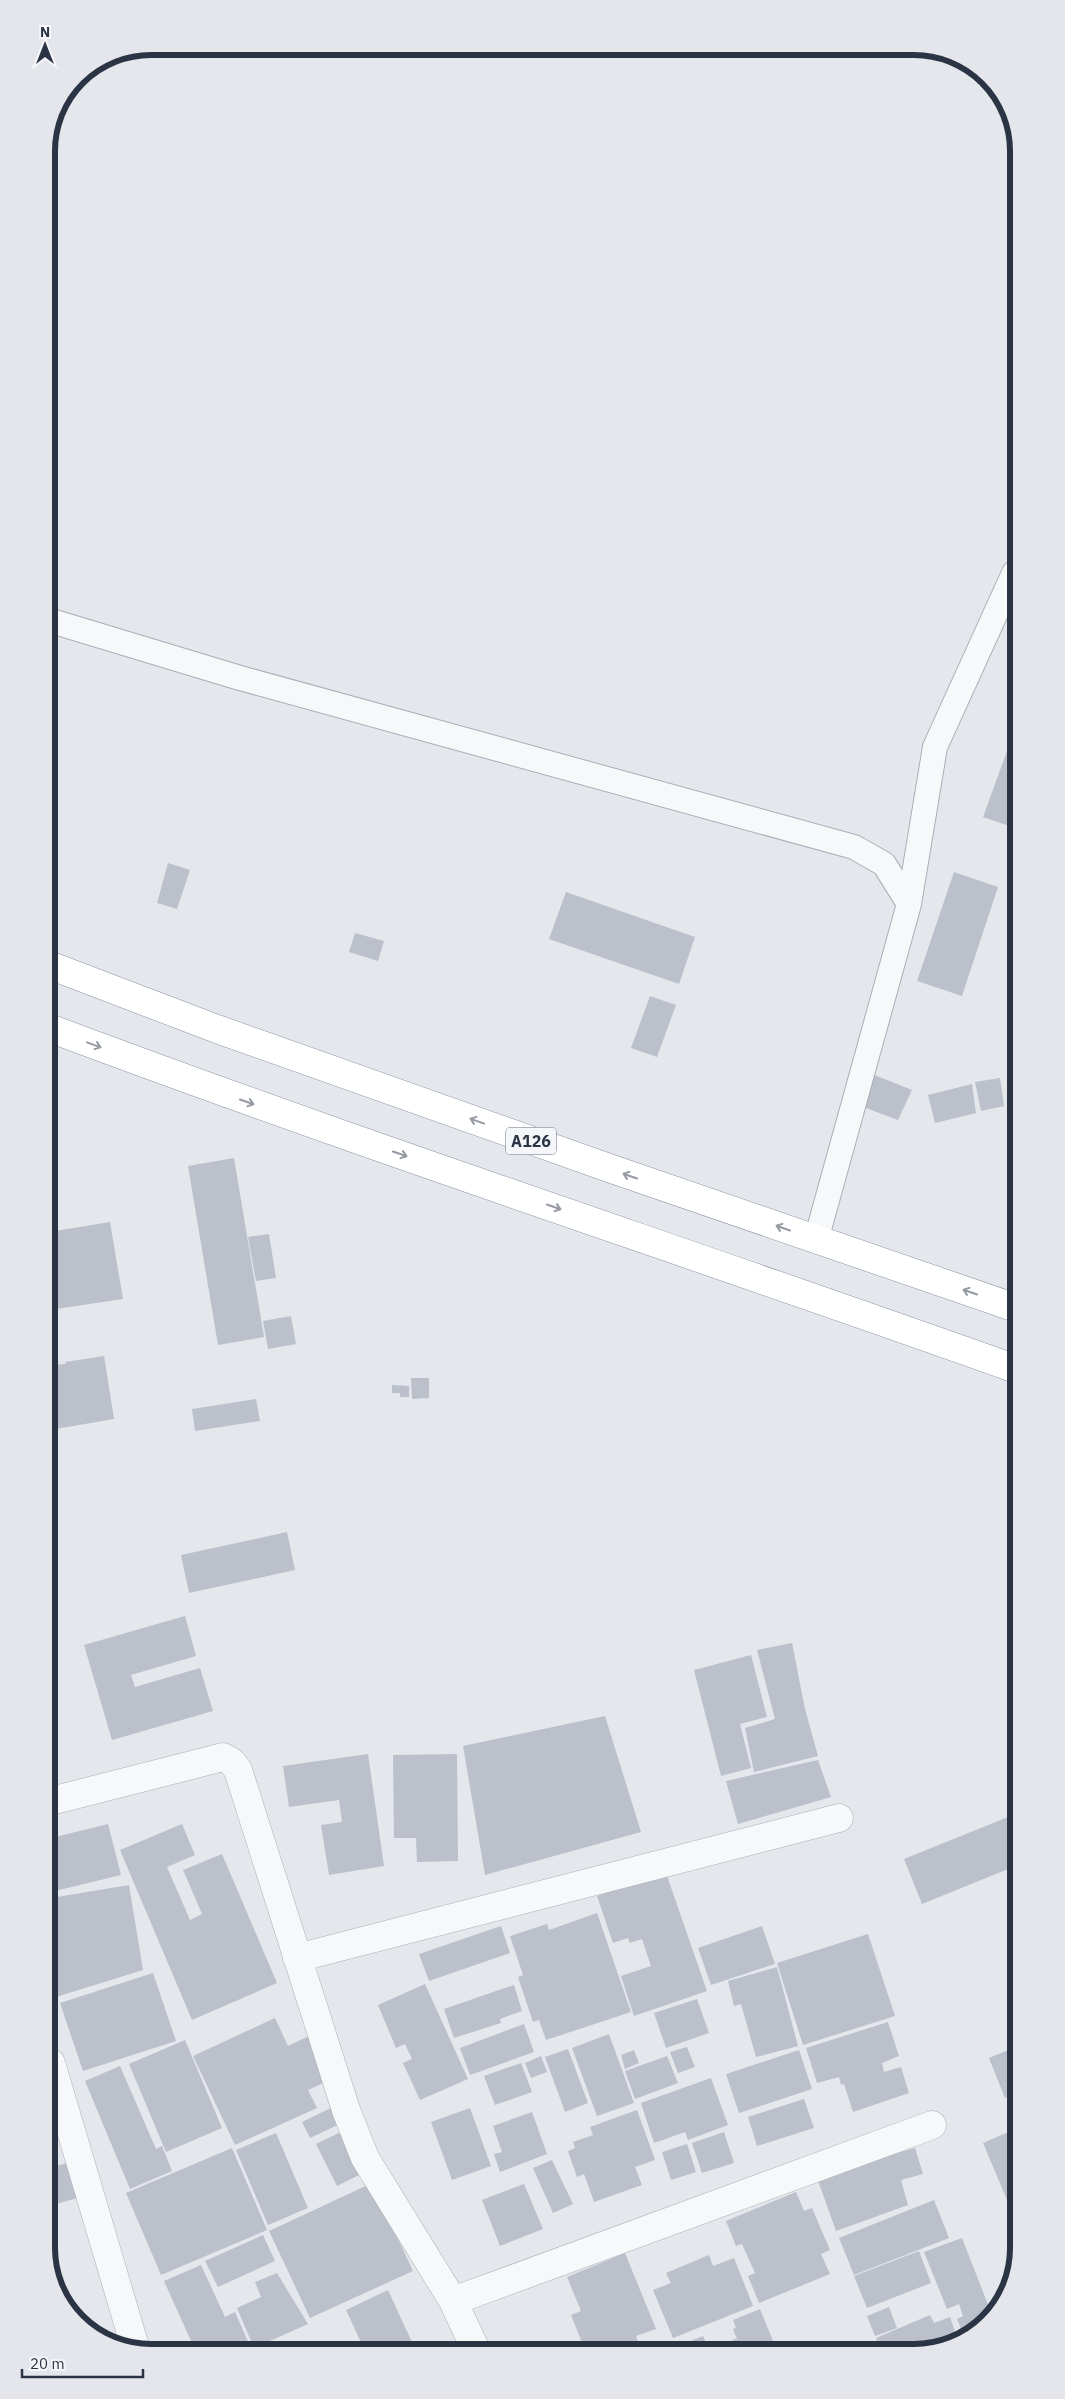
<svg xmlns="http://www.w3.org/2000/svg" width="1065" height="2399" font-family="'IBM Plex Sans',sans-serif">
  <rect width="100%" height="100%" fill="#e4e7ec"/>
  <path fill="#bbc0ca" d="M 1015,729 L 1015,828 L 983,817 Z
    M 168,863 L 190,870 L 177,909 L 157,903 Z
    M 954,872 L 998,887 L 962,996 L 917,981 Z
    M 566,892 L 695,937 L 679,984 L 549,939 Z
    M 355,933 L 384,941 L 378,961 L 349,952 Z
    M 650,996 L 676,1005 L 657,1057 L 631,1048 Z
    M 872,1074 L 912,1090 L 898,1120 L 858,1105 Z
    M 1000,1078 L 1004,1106 L 981,1111 L 975,1082 Z
    M 972,1084 L 976,1113 L 935,1123 L 928,1095 Z
    M 234,1158 L 264,1337 L 218,1345 L 188,1166 Z
    M 110,1222 L 123,1299 L 49,1310 L 49,1232 Z
    M 269,1234 L 276,1278 L 256,1281 L 248,1237 Z
    M 291,1316 L 296,1344 L 268,1349 L 263,1321 Z
    M 104,1356 L 114,1419 L 50,1430 L 50,1365 L 66,1364 L 65,1362 Z
    M 411,1378 L 429,1378 L 429,1398 L 412,1399 Z
    M 392,1385 L 409,1386 L 409,1397 L 400,1397 L 400,1393 L 392,1393 Z
    M 256,1399 L 260,1421 L 195,1431 L 192,1409 Z
    M 287,1532 L 295,1570 L 189,1593 L 181,1555 Z
    M 185,1616 L 196,1656 L 131,1675 L 135,1687 L 200,1668 L 213,1711 L 112,1740 L 84,1645 Z
    M 792,1643 L 805,1709 L 818,1756 L 754,1772 L 745,1728 L 775,1719 L 757,1650 Z
    M 751,1655 L 767,1717 L 740,1724 L 751,1768 L 721,1776 L 694,1670 Z
    M 605,1716 L 641,1832 L 485,1875 L 463,1746 Z
    M 368,1754 L 384,1866 L 329,1875 L 321,1825 L 342,1822 L 339,1800 L 289,1807 L 283,1766 Z
    M 457,1754 L 458,1861 L 417,1862 L 416,1838 L 394,1838 L 393,1755 Z
    M 818,1760 L 831,1797 L 738,1824 L 726,1781 Z
    M 1018,1813 L 1018,1865 L 922,1904 L 904,1859 Z
    M 108,1824 L 121,1875 L 51,1892 L 51,1838 Z
    M 182,1824 L 195,1855 L 167,1867 L 190,1920 L 202,1914 L 183,1870 L 222,1854 L 277,1983 L 192,2020 L 120,1850 Z
    M 666,1873 L 707,1991 L 634,2016 L 621,1976 L 651,1966 L 642,1939 L 630,1943 L 628,1938 L 613,1943 L 597,1896 Z
    M 129,1885 L 143,1970 L 53,1998 L 51,1898 Z
    M 597,1913 L 631,2012 L 546,2040 L 539,2020 L 533,2022 L 518,1977 L 523,1975 L 510,1936 L 547,1924 L 549,1930 Z
    M 501,1926 L 510,1953 L 429,1981 L 419,1954 Z
    M 762,1926 L 775,1964 L 711,1985 L 698,1948 Z
    M 868,1934 L 895,2016 L 803,2045 L 777,1963 Z
    M 777,1967 L 798,2046 L 756,2057 L 741,2004 L 734,2006 L 728,1981 Z
    M 153,1973 L 176,2041 L 83,2071 L 60,2003 Z
    M 425,1984 L 468,2079 L 420,2100 L 403,2063 L 412,2059 L 405,2044 L 396,2048 L 378,2005 Z
    M 514,1985 L 522,2011 L 500,2019 L 501,2023 L 454,2038 L 444,2009 Z
    M 697,1999 L 709,2033 L 666,2048 L 654,2013 Z
    M 275,2018 L 288,2046 L 311,2035 L 332,2079 L 308,2090 L 317,2108 L 235,2145 L 193,2056 Z
    M 888,2022 L 899,2056 L 882,2063 L 884,2072 L 901,2067 L 909,2093 L 853,2112 L 844,2084 L 841,2085 L 839,2077 L 817,2083 L 806,2048 Z
    M 524,2024 L 534,2052 L 470,2075 L 460,2048 Z
    M 609,2034 L 634,2103 L 597,2116 L 572,2048 Z
    M 185,2040 L 222,2128 L 166,2152 L 129,2064 Z
    M 1018,2046 L 1018,2093 L 1005,2098 L 989,2058 Z
    M 687,2047 L 695,2067 L 678,2073 L 670,2052 Z
    M 568,2049 L 588,2103 L 565,2112 L 545,2057 Z
    M 634,2050 L 639,2063 L 625,2069 L 621,2055 Z
    M 799,2050 L 812,2089 L 739,2113 L 726,2074 Z
    M 541,2056 L 547,2072 L 531,2078 L 525,2063 Z
    M 667,2056 L 678,2083 L 635,2099 L 625,2071 Z
    M 521,2063 L 532,2092 L 495,2105 L 484,2076 Z
    M 120,2066 L 156,2149 L 162,2146 L 172,2171 L 130,2189 L 85,2081 Z
    M 711,2078 L 728,2125 L 688,2140 L 685,2132 L 654,2143 L 641,2103 Z
    M 804,2099 L 814,2128 L 757,2146 L 748,2117 Z
    M 335,2106 L 344,2122 L 310,2138 L 302,2122 Z
    M 470,2108 L 491,2166 L 452,2180 L 431,2122 Z
    M 637,2110 L 655,2160 L 635,2167 L 642,2185 L 594,2202 L 584,2174 L 577,2177 L 568,2151 L 575,2148 L 573,2142 L 593,2135 L 590,2127 Z
    M 532,2112 L 547,2154 L 500,2172 L 494,2154 L 502,2152 L 493,2126 Z
    M 1018,2128 L 1019,2228 L 983,2143 Z
    M 345,2130 L 365,2172 L 337,2186 L 316,2144 Z
    M 724,2132 L 734,2163 L 702,2173 L 692,2143 Z
    M 276,2133 L 308,2208 L 268,2225 L 236,2150 Z
    M 687,2144 L 696,2172 L 671,2180 L 662,2152 Z
    M 232,2148 L 267,2230 L 161,2275 L 126,2193 Z
    M 915,2148 L 923,2174 L 901,2180 L 908,2205 L 836,2231 L 816,2175 Z
    M 552,2160 L 573,2204 L 553,2213 L 533,2168 Z
    M 74,2161 L 85,2196 L 52,2205 L 52,2167 Z
    M 372,2183 L 413,2271 L 310,2318 L 269,2231 Z
    M 524,2184 L 543,2229 L 500,2246 L 482,2200 Z
    M 796,2192 L 804,2211 L 812,2208 L 830,2250 L 821,2254 L 830,2274 L 759,2303 L 748,2276 L 755,2273 L 742,2244 L 736,2246 L 726,2221 Z
    M 934,2200 L 949,2238 L 854,2275 L 839,2238 Z
    M 263,2235 L 275,2261 L 218,2287 L 205,2261 Z
    M 962,2238 L 992,2315 L 964,2336 L 957,2319 L 963,2316 L 959,2304 L 947,2309 L 924,2252 Z
    M 919,2251 L 931,2283 L 867,2308 L 854,2276 Z
    M 625,2253 L 656,2329 L 636,2336 L 641,2349 L 597,2349 L 594,2341 L 583,2345 L 571,2315 L 581,2311 L 567,2277 Z
    M 709,2255 L 713,2266 L 734,2258 L 753,2306 L 673,2338 L 653,2290 L 671,2283 L 666,2273 Z
    M 201,2265 L 225,2317 L 235,2312 L 250,2346 L 238,2352 L 196,2352 L 164,2281 Z
    M 277,2273 L 308,2324 L 254,2348 L 237,2308 L 261,2297 L 255,2282 Z
    M 388,2290 L 416,2351 L 365,2351 L 346,2310 Z
    M 889,2307 L 897,2328 L 875,2336 L 867,2316 Z
    M 760,2309 L 776,2348 L 736,2349 L 732,2340 L 737,2339 L 733,2329 L 736,2328 L 733,2320 Z
    M 930,2315 L 934,2323 L 950,2317 L 958,2340 L 948,2347 L 880,2348 L 876,2338 Z
    M 703,2336 L 709,2349 L 677,2349 L 676,2347 Z"/>
  <g fill="none" stroke-linecap="round" stroke-linejoin="round">
    <defs>
      <path id="lane" d="M 48,620 L 240,678 L 854,847 L 884,864 L 909,904
        M 816,1240 L 909,904 L 935,747 L 1014,573"/>
      <path id="street" d="M 51,1801 L 223,1757 L 232,1762 L 238,1770 L 346,2110 L 365,2158 L 453,2301 L 476,2350
        M 297,1958 L 839,1818
        M 51,2063 L 136,2350
        M 453,2301 L 932,2125"/>
      <path id="highway" d="M 49,965 L 217,1029 L 609,1168 L 1016,1308
        M 49,1028 C 369,1148 694,1254 1016,1369"/>
    </defs>
    <use href="#lane" stroke="#a9aeb7" stroke-width="26"/>
    <use href="#street" stroke="#a9aeb7" stroke-width="29"/>
    <use href="#highway" stroke="#8b94a3" stroke-width="29"/>
    <use href="#lane" stroke="#f7f8fa" stroke-width="24"/>
    <use href="#street" stroke="#f7f8fa" stroke-width="28"/>
    <use href="#highway" stroke="#fff" stroke-width="28"/>
  </g>
  <defs><path id="oneway-shaft" d="M-6 0H5M1.5-3L5.5 0L1.5 3" fill="none" stroke-width="1.6" stroke-linecap="round" stroke-linejoin="round" transform="scale(1.25)"/></defs>
  <g stroke="#959aa2">
    <use href="#oneway-shaft" transform="translate(94 1045) rotate(20)"/>
    <use href="#oneway-shaft" transform="translate(247 1102) rotate(19)"/>
    <use href="#oneway-shaft" transform="translate(477 1121) rotate(-160)"/>
    <use href="#oneway-shaft" transform="translate(400 1154) rotate(19)"/>
    <use href="#oneway-shaft" transform="translate(630 1176) rotate(-161)"/>
    <use href="#oneway-shaft" transform="translate(554 1207) rotate(19)"/>
    <use href="#oneway-shaft" transform="translate(783 1228) rotate(-161)"/>
    <use href="#oneway-shaft" transform="translate(970 1292) rotate(-161)"/>
  </g>
  <g text-anchor="middle" stroke-width="4" stroke-linejoin="round" paint-order="stroke">
    <rect fill="#f4f6f9" stroke="#676e7b" stroke-width="1" x="506" y="1127.5" width="50" height="27" rx="4"/>
    <g font-size="16" font-weight="bold" fill="#2b3445">
      <text x="531" y="1147">A126</text>
    </g>
  </g>
  <path d="M0 0H1065V2399H0ZM151 55H914A96 96 0 0 1 1010 151V2248A96 96 0 0 1 914 2344H151A96 96 0 0 1 55 2248V151A96 96 0 0 1 151 55Z" fill="#e4e6eb" fill-rule="evenodd"/>
  <path fill="none" stroke="#2b3445" stroke-width="6" d="M151 55H914A96 96 0 0 1 1010 151V2248A96 96 0 0 1 914 2344H151A96 96 0 0 1 55 2248V151A96 96 0 0 1 151 55Z"/>
  <g transform="translate(45 45)" stroke="#f4f6f9" stroke-width="4" paint-order="stroke">
  <path d="M0-4L9 19L0 12L-9 19Z" fill="#2b3445"/>
  <text y="-8" font-size="14" font-weight="bold" text-anchor="middle" fill="#2b3445">N</text>
  </g>
  <path d="M22 2369v8h121v-8" fill="none" stroke="#2b3445" stroke-width="2.5"/>
  <text x="30" y="2369" font-size="15" fill="#2b3445" stroke="#f4f6f9" stroke-width="4" paint-order="stroke">20 m</text>
</svg>
